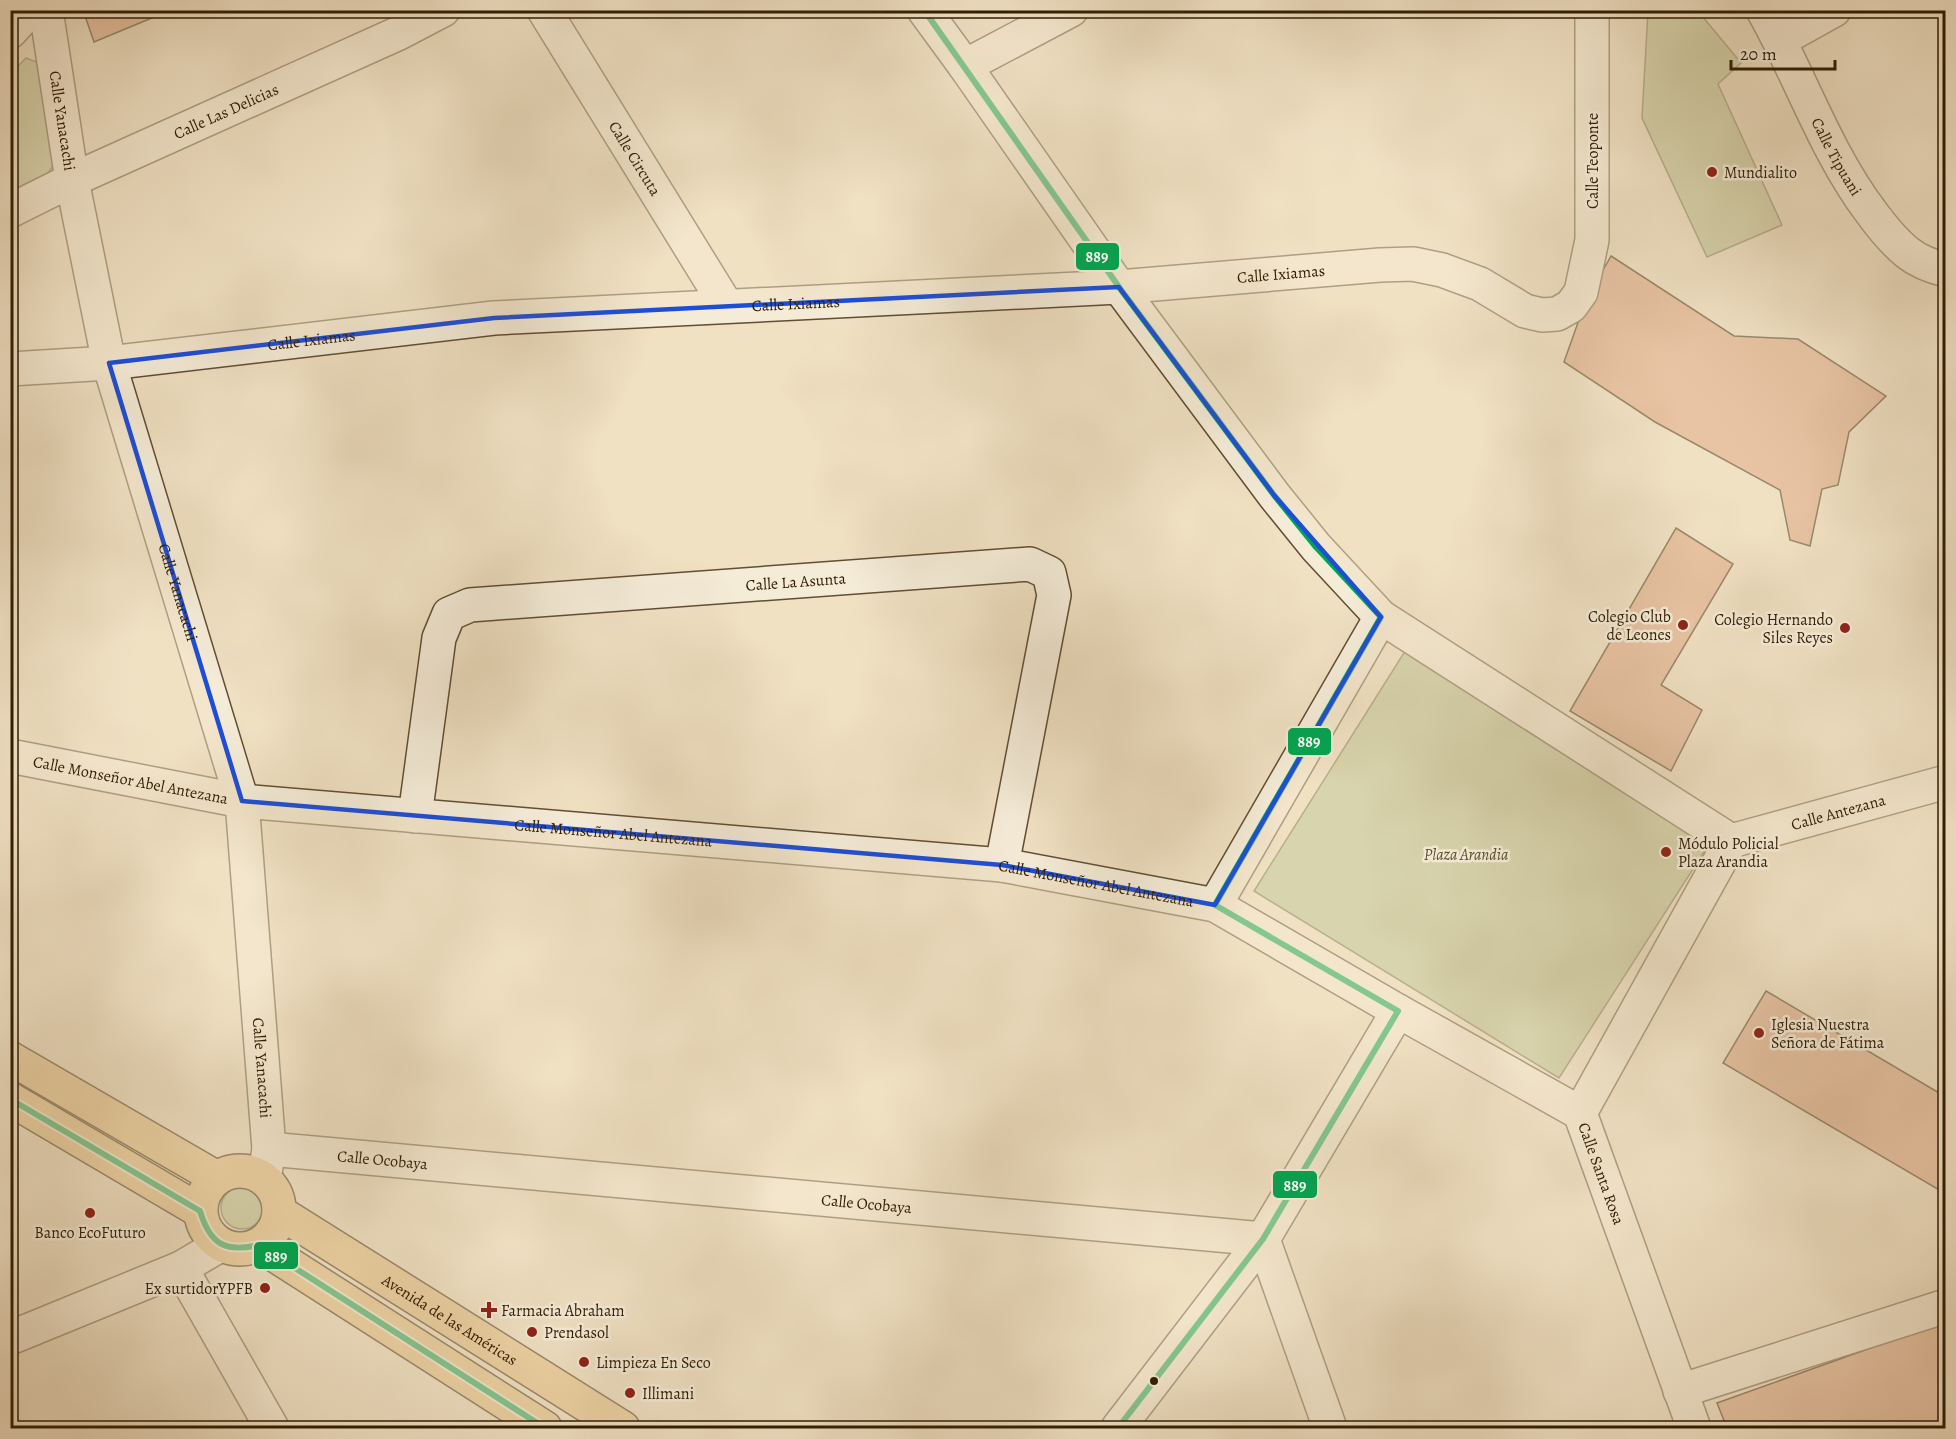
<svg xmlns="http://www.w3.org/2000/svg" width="1956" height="1439" font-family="Alegreya,serif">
  <rect width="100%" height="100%" fill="#f0e1c3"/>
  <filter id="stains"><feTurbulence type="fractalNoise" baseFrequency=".00333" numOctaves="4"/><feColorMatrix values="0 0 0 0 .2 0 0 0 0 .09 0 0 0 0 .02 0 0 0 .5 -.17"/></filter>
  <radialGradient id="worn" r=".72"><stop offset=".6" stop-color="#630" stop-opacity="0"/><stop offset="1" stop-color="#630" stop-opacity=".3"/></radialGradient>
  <path fill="#bac393" stroke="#76704b" stroke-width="1.5" d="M 1648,11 L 1698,11 L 1741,63 L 1718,84 L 1782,225 L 1707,257 L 1642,118 Z
    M 26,58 L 42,64 L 58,159 L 48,173 L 11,191 L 10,74 Z
    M 1407,648 L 1711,841 L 1559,1078 L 1254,891 Z
    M221 1208a21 21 0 1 1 42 0a21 21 0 1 1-42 0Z"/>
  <path fill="#dea07f" stroke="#311d03" stroke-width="1.5" d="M 83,10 L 171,10 L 94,42 Z
    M 1611,256 L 1734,336 L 1798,339 L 1886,396 L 1849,432 L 1838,485 L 1822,489 L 1810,546 L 1790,540 L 1780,490 L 1655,422 L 1564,362 L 1586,300 Z
    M 1676,528 L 1733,564 L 1661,685 L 1702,710 L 1671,771 L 1570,711 Z
    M 1766,991 L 1946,1097 L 1946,1194 L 1723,1063 Z
    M 1946,1321 L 1946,1428 L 1727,1428 L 1717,1403 Z"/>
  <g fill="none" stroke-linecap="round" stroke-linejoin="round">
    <defs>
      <g id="minor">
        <path id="s1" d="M 46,10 L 72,180 L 109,363 L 242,801 L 269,1149 L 264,1179"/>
        <path id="s2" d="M 544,10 L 726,305"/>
        <path d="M 924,10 L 965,66 L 1119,287 L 1274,495 L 1316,547 L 1381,617 L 1731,841"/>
        <path id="s3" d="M 1763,10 C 1801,77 1825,151 1871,212 C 1882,227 1894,242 1908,253 C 1918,261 1934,267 1946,270"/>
        <path d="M 10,32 L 30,10"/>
        <path d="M 1780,40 L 1834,10"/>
        <path d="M 965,66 L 1071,10"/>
        <path id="s4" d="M 10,211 L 72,180 L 399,33 L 443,10"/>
        <path id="s5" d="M 10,369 L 109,363 L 494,318 L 1119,287 L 1380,265 L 1413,264 L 1442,270 L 1480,284 L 1525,311 L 1542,315 L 1557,314 L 1571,306 L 1581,292 L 1592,240 L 1592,10"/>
        <path id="s6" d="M 10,756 L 242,801 L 1002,865 L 1215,905 L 1398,1011 L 1580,1113 L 1694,1428"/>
        <path id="s7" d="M 415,816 L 439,638 L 449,614 L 470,605 L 1030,564 L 1049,573 L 1054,595 L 1002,865"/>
        <path id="s8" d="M 1731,841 L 1946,782"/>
        <path d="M 1215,905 L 1381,617"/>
        <path d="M 1580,1113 L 1731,841"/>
        <path id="s9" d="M 269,1149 L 1263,1239 L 1330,1428"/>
        <path d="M 220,1245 L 181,1268 L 272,1428"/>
        <path d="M 10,1338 L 181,1268"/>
        <path d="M 1680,1391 L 1946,1306"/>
        <path d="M 1118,1428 L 1263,1239 L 1398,1011"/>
      </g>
      <g id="major">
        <path d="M 10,1058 L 217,1178"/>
        <path d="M 10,1099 L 200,1211"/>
        <circle cx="240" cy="1210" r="39"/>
        <path id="s10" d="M 279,1212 L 623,1428"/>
        <path d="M 259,1245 L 545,1428"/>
      </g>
    </defs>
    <use href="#minor" stroke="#614e33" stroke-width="36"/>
    <use href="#major" stroke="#311d03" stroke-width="36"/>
    <use href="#minor" stroke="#f5ecd8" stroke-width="33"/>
    <use href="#major" stroke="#e8c082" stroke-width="33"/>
    <defs>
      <path id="bus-1" d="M 924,10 L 1119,287 L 1274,495 L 1316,547 L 1381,617 L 1215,905 L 1398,1011 L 1263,1239 L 1118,1428
        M 10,1099 L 200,1211 C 210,1244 225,1253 259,1245 L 545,1428"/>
    </defs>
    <use href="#bus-1" stroke="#f5ecd8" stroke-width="10"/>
    <use href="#bus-1" stroke="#00a651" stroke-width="6"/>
  </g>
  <path d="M0 0H1956V1439H0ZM 1119,287 L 1274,495 L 1381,617 L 1215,905 L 1002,865 L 242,801 L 109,363 L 494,318 Z" fill="#f0e1c3" fill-opacity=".55" fill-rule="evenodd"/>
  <path fill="none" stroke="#1d4ed8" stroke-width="4.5" stroke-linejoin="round" d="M 1119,287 L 1274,495 L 1381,617 L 1215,905 L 1002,865 L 242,801 L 109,363 L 494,318 Z"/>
  <g fill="#8f2418" stroke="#f5ecd8" stroke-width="2">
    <circle cx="1712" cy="172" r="6"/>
    <circle cx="1683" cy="625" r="6"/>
    <circle cx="1845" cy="628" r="6"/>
    <circle cx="1666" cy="852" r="6"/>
    <circle cx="1759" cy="1033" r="6"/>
    <circle cx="90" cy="1213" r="6"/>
    <circle cx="265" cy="1288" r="6"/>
    <path d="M486 1301h6v6h6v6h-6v6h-6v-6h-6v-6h6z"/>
    <circle cx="532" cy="1332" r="6"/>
    <circle cx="584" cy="1362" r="6"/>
    <circle cx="630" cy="1393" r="6"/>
  </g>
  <circle fill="#311d03" stroke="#f5ecd8" stroke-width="2" cx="1154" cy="1381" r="5"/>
  <g text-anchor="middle" stroke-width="5" stroke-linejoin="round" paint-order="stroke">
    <g font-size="16" fill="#311d03" stroke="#f5ecd8">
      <text dy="6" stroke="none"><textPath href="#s4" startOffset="238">Calle Las Delicias</textPath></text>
      <text dy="6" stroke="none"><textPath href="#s1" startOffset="112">Calle Yanacachi</textPath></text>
      <text dy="6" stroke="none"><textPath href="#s3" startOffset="164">Calle Tipuani</textPath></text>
      <text dy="6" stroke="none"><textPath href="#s2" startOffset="174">Calle Circuta</textPath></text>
      <text transform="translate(1592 161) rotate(-90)" y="6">Calle Teoponte</text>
      <text dy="6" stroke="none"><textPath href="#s5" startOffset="1275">Calle Ixiamas</textPath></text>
      <text dy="6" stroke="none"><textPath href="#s5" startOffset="789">Calle Ixiamas</textPath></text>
      <text dy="6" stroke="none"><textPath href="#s5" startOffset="303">Calle Ixiamas</textPath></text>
      <text dy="6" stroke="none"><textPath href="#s7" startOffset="555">Calle La Asunta</textPath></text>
      <text dy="6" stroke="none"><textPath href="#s1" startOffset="598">Calle Yanacachi</textPath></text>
      <text dy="6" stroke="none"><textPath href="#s6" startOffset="123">Calle Monseñor Abel Antezana</textPath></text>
      <text dy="6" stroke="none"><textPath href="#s8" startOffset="111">Calle Antezana</textPath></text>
      <text dy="6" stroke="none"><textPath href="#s6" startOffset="609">Calle Monseñor Abel Antezana</textPath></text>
      <text dy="6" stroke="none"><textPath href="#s6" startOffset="1095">Calle Monseñor Abel Antezana</textPath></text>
      <text dy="6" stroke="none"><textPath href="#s1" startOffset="1084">Calle Yanacachi</textPath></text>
      <text dy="6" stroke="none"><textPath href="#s9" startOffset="114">Calle Ocobaya</textPath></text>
      <text dy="6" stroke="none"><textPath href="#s6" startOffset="1700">Calle Santa Rosa</textPath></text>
      <text dy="6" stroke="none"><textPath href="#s9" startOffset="600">Calle Ocobaya</textPath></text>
      <text dy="6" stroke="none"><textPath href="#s10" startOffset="202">Avenida de las Américas</textPath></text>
    </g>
    <g font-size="16" fill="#311d03" stroke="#f5ecd8" text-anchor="start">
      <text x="1724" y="178">Mundialito</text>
      <text x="1671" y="622" text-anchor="end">Colegio Club<tspan x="1671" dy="18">de Leones</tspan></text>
      <text x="1833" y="625" text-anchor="end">Colegio Hernando<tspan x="1833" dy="18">Siles Reyes</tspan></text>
      <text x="1678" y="849">Módulo Policial<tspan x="1678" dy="18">Plaza Arandia</tspan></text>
      <text x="1771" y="1030">Iglesia Nuestra<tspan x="1771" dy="18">Señora de Fátima</tspan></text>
      <text x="90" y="1238" text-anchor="middle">Banco EcoFuturo</text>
      <text x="253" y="1294" text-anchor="end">Ex surtidorYPFB</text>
      <text x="501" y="1316">Farmacia Abraham</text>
      <text x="544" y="1338">Prendasol</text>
      <text x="596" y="1368">Limpieza En Seco</text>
      <text x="642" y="1399">Illimani</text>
    </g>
    <g font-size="16" font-style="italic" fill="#5a4f2e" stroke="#f5ecd8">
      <text x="1466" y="860">Plaza Arandia</text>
    </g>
  </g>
  <g stroke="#f5ecd8" stroke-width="2">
    <rect x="1075" y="242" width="45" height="29" rx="6" fill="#00a651"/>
    <rect x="1287" y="727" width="45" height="29" rx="6" fill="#00a651"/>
    <rect x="1272" y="1170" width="46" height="29" rx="6" fill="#00a651"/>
    <rect x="253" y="1241" width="46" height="29" rx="6" fill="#00a651"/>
  </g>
  <g font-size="16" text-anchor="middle" font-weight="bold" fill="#fff">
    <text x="1097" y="262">889</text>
    <text x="1309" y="747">889</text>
    <text x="1295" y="1191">889</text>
    <text x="276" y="1262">889</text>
  </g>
  <rect width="1956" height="1439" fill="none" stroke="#f0e1c3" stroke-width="36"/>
  <rect x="12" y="12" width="1932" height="1415" fill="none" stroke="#311d03" stroke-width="3"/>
  <rect x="18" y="18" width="1920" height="1403" fill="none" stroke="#311d03" stroke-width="1.5"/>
  <path d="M1731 60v9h104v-9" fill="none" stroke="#311d03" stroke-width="3"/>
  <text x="1740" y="60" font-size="18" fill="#311d03" stroke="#f5ecd8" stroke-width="4.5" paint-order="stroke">20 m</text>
  <rect width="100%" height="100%" filter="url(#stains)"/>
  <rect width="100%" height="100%" fill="url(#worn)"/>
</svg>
